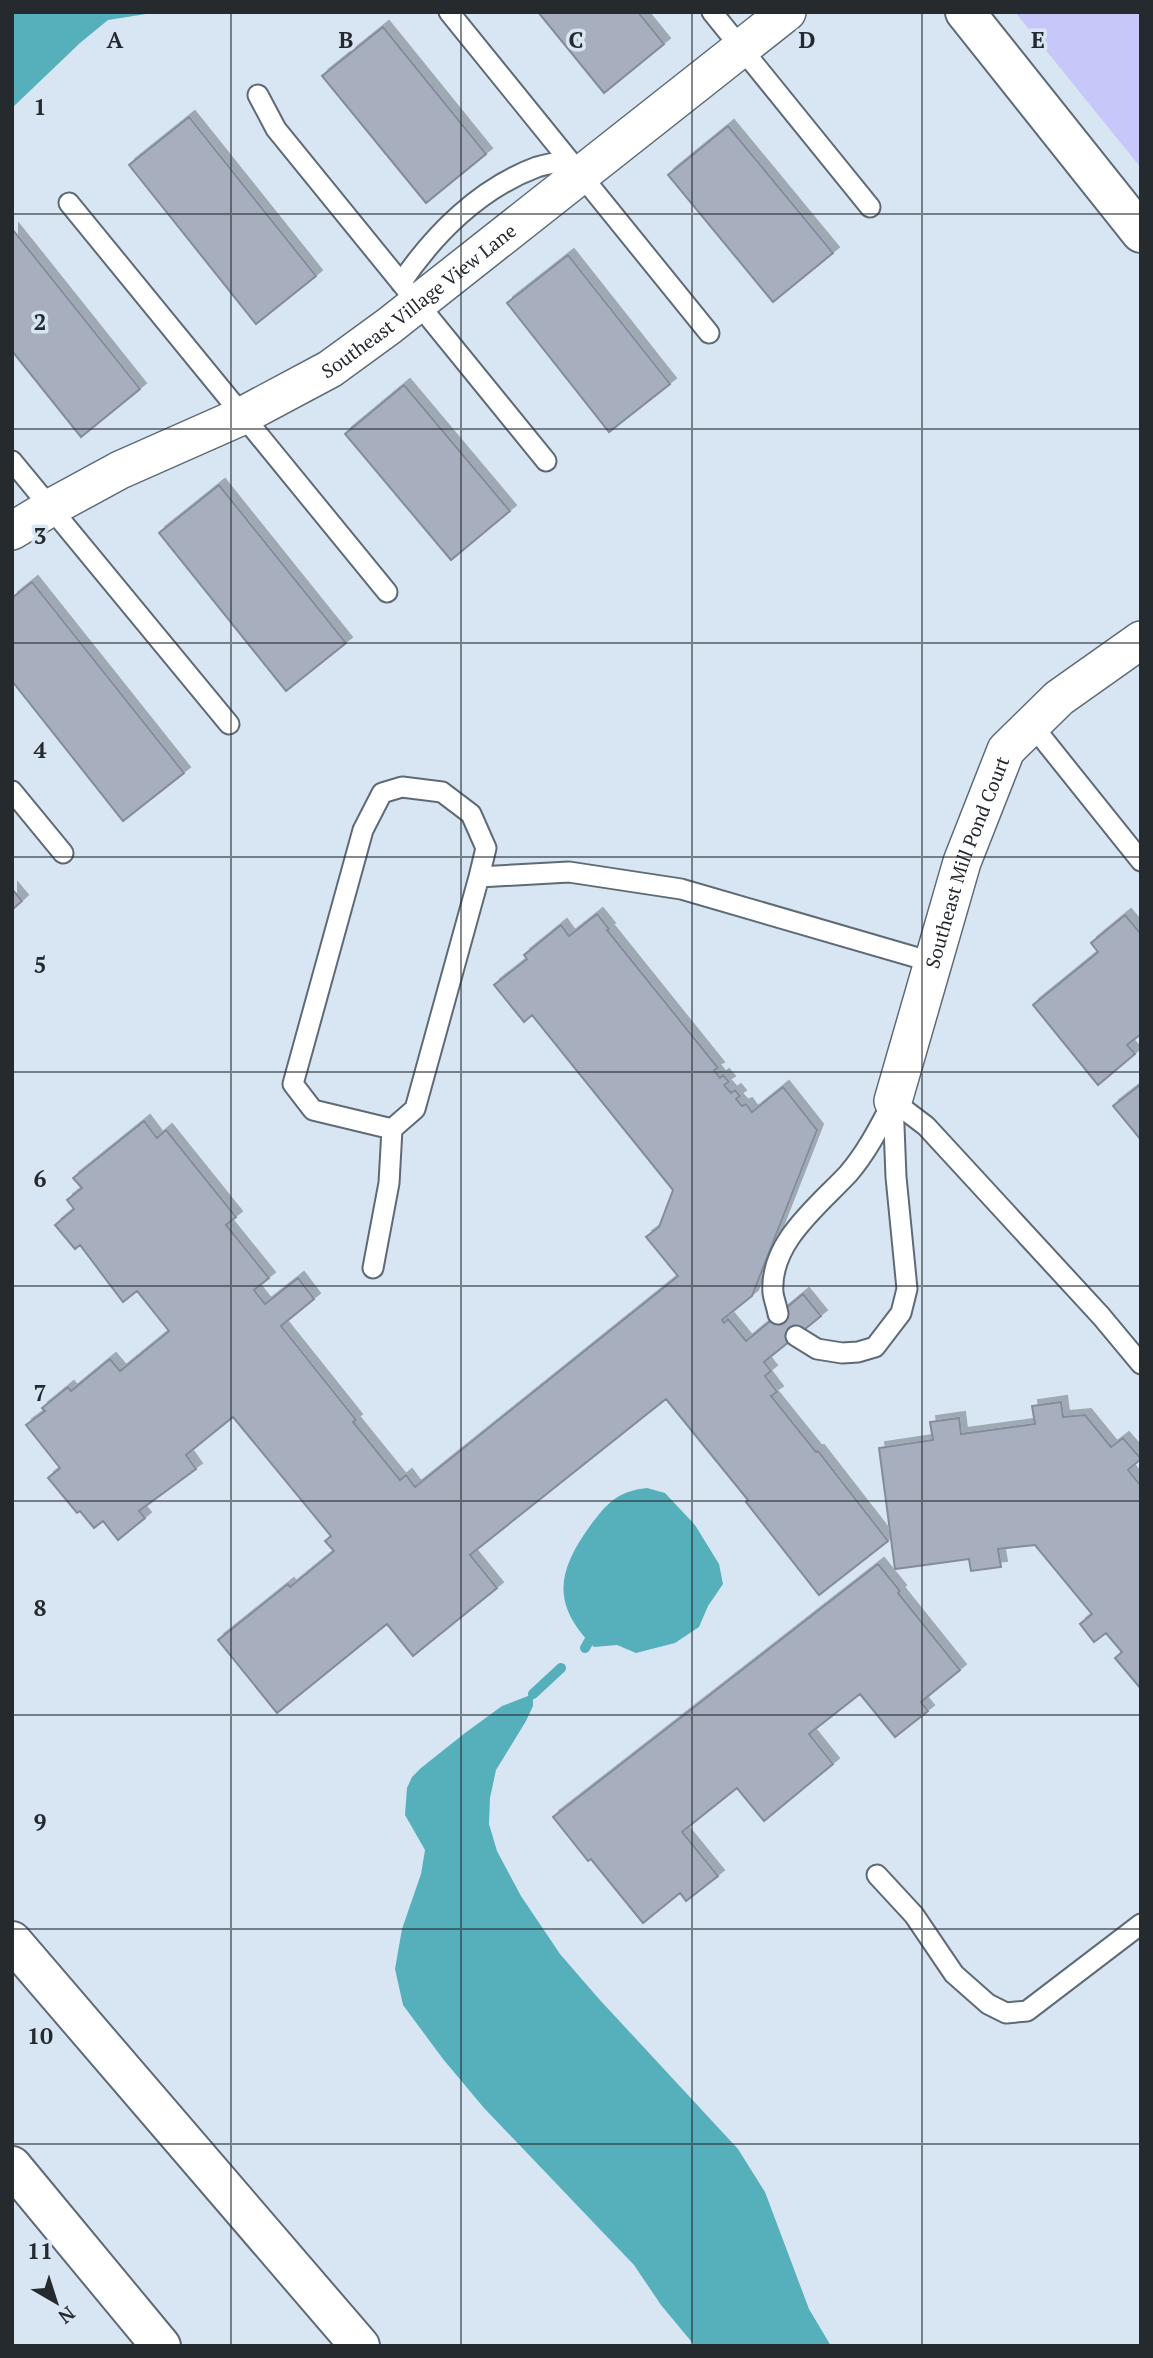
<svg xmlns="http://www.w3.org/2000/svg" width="1153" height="2358" font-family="'PT Serif',serif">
  <defs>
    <filter id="shadow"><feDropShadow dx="6" dy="-6" stdDeviation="0" flood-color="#0004"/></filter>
  </defs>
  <rect width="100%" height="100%" fill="#d8e6f4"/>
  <path fill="#c7c7f9" d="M 1015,12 L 1141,12 L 1141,168 Z"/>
  <path fill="#56b0bb" d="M 12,12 L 159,12 L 108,20 L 80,43 L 12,108 Z
    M 647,1488 L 665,1493 L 695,1525 L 719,1564 L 723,1584 L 708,1606 L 699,1627 L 675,1643 L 636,1653 L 617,1645 L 594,1647 C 551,1604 557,1572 590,1526 C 607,1503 618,1491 647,1488 Z
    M 533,1694 L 533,1706 L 526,1721 L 496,1770 L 490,1798 L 489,1824 L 497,1851 L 521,1896 L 560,1954 L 599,1999 L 738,2149 L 765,2192 L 809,2309 L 831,2346 L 695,2346 L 661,2305 L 634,2265 L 484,2108 L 443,2059 L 403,2005 L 395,1969 L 402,1929 L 421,1874 L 425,1850 L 405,1815 L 407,1788 L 412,1777 L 421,1768 L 465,1733 L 502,1706 Z"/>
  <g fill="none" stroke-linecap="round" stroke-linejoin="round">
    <path stroke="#56b0bb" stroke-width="10" d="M 585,1648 L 589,1641
      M 533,1694 L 561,1668"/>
  </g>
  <path fill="#a7afbe" stroke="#848b9a" stroke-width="2" filter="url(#shadow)" d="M 538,12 L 638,12 L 664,44 L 604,93 Z
    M 383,27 L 486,154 L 426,203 L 322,76 Z
    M 189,117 L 316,276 L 256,324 L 129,165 Z
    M 728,126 L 833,253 L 773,302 L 668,175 Z
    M 13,230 L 140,389 L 81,437 L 12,351 Z
    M 568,255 L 670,384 L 609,432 L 507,303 Z
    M 404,385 L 510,511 L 451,560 L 345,434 Z
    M 219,485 L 346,643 L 286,691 L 159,533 Z
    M 32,582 L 184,773 L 123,821 L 12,681 L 12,598 Z
    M 12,889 L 22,901 L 12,910 Z
    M 597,914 L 609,929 L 607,930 L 718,1068 L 714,1070 L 720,1078 L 723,1075 L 729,1082 L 724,1085 L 731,1093 L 735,1090 L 740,1096 L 736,1099 L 742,1106 L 746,1104 L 752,1112 L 783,1087 L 817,1130 L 752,1296 L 722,1320 L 724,1323 L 728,1319 L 746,1341 L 803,1294 L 821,1316 L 764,1362 L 771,1371 L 765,1376 L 777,1392 L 771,1396 L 816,1452 L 818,1451 L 888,1541 L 819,1595 L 746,1502 L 748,1500 L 666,1399 L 470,1555 L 497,1588 L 413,1656 L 387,1624 L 277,1713 L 218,1640 L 288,1584 L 290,1587 L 334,1551 L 325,1541 L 331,1536 L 233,1417 L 186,1455 L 196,1469 L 139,1511 L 145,1518 L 118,1540 L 103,1521 L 94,1528 L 80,1511 L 77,1513 L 48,1478 L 60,1468 L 26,1425 L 45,1411 L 42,1408 L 68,1387 L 71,1391 L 110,1359 L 120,1371 L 169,1331 L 137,1291 L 123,1302 L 80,1245 L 75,1249 L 55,1225 L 74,1209 L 67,1200 L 82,1188 L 73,1178 L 144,1121 L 157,1138 L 166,1130 L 236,1217 L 226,1225 L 269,1278 L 254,1290 L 265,1304 L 298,1278 L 314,1299 L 281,1326 L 356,1420 L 353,1422 L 400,1480 L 406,1475 L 415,1487 L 678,1276 L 646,1237 L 659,1227 L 673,1190 L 532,1015 L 524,1022 L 494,985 L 527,959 L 524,955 L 561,925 L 569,936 Z
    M 1125,915 L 1141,934 L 1141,1034 L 1127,1045 L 1135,1054 L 1098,1085 L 1033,1005 L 1098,952 L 1091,943 Z
    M 1141,1084 L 1141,1140 L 1113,1106 Z
    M 1061,1402 L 1063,1417 L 1085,1415 L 1111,1447 L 1123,1438 L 1141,1459 L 1128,1470 L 1141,1486 L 1141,1689 L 1115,1658 L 1122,1652 L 1106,1633 L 1094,1642 L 1080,1624 L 1092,1614 L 1035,1545 L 998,1549 L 1001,1567 L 971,1571 L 969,1559 L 895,1569 L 879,1448 L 933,1440 L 930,1422 L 959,1418 L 961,1434 L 1035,1424 L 1032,1406 Z
    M 878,1564 L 900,1591 L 898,1593 L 960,1670 L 921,1702 L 928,1711 L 895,1737 L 860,1694 L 809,1734 L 833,1764 L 764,1821 L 737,1788 L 682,1832 L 718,1876 L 686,1901 L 680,1893 L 643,1923 L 591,1859 L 588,1861 L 553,1817 Z"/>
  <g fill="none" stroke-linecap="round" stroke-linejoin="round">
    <defs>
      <path id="service" d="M 449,12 L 709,333
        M 712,12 L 870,207
        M 258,95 L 276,129 L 546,461
        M 69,203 L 387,592
        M 401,283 C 434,234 480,188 537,167 C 547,164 558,162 569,160
        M 12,461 L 229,724
        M 1032,725 L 1141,861
        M 12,791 L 63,853
        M 479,877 L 486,848 L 471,814 L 442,792 L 402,787 L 382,793 L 363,830 L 293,1084 L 313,1110 L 392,1129 L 415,1109 L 479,877 L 569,872 L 681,889 L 932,962
        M 893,1101 L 926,1126 L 1101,1316 L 1141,1364
        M 373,1268 L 389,1183 L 392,1129
        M 778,1314 C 777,1307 774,1300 773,1293 C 769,1243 818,1206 848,1174 C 867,1152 880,1126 893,1101 L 896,1177 L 907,1289 L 901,1313 L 875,1347 L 858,1352 L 842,1353 L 817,1349 L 796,1336
        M 877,1875 L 914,1915 L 954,1974 L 988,2004 L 1006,2013 L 1027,2011 L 1141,1924"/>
      <g id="minor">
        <path id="s1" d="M 12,531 L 50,508 L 120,470 L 242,416 L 330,369 L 389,326 L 787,12"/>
        <path id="s2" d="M 893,1101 L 962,862 L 1006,750 L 1059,698 L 1141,640"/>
      </g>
      <path id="secondary" d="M 965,12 L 1141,233"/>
      <path id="motorway" d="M 12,1941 L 360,2346
        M 12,2166 L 161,2346"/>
    </defs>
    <use href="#service" stroke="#5e6b76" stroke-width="23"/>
    <use href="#minor" stroke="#5e6b76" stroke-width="40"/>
    <use href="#secondary" stroke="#5e6b76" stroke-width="42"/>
    <use href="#motorway" stroke="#5e6b76" stroke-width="42"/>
    <use href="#service" stroke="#fff" stroke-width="19"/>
    <use href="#minor" stroke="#fff" stroke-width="37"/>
    <use href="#secondary" stroke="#fff" stroke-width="38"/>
    <use href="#motorway" stroke="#fff" stroke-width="38"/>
  </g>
  <path fill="none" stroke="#252a2f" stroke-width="2" stroke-opacity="0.55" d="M 231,12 L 231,2346M 461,12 L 461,2346M 692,12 L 692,2346M 922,12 L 922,2346M 12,214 L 1141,214M 12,429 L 1141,429M 12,643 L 1141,643M 12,857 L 1141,857M 12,1072 L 1141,1072M 12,1286 L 1141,1286M 12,1501 L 1141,1501M 12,1715 L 1141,1715M 12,1929 L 1141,1929M 12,2144 L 1141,2144"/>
  <g text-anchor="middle" stroke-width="7" stroke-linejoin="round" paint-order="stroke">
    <g font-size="19" fill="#252a2f" stroke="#d8e6f4">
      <text dy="7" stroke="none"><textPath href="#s1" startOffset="469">Southeast Village View Lane</textPath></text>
      <text dy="7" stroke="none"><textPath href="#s2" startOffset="250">Southeast Mill Pond Court</textPath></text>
    </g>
  </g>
  <g font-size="23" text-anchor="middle" font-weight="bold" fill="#252a2f" stroke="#d8e6f4" stroke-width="7" stroke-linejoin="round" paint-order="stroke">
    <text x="115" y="48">A</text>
    <text x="346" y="48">B</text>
    <text x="576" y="48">C</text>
    <text x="807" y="48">D</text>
    <text x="1038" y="48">E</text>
    <text x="40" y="115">1</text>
    <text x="40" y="330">2</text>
    <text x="40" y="544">3</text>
    <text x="40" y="758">4</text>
    <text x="40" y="973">5</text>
    <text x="40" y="1187">6</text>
    <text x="40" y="1401">7</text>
    <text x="40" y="1616">8</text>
    <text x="40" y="1830">9</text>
    <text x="40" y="2044">10</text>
    <text x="40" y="2259">11</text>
  </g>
  <rect width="1153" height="2358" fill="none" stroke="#252a2f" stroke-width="28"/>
  <g transform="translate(56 2302) rotate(141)" stroke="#d8e6f4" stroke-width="5" paint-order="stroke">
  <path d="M0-5L12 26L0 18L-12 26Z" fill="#252a2f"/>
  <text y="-10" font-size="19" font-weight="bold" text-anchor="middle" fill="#252a2f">N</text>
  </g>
</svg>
